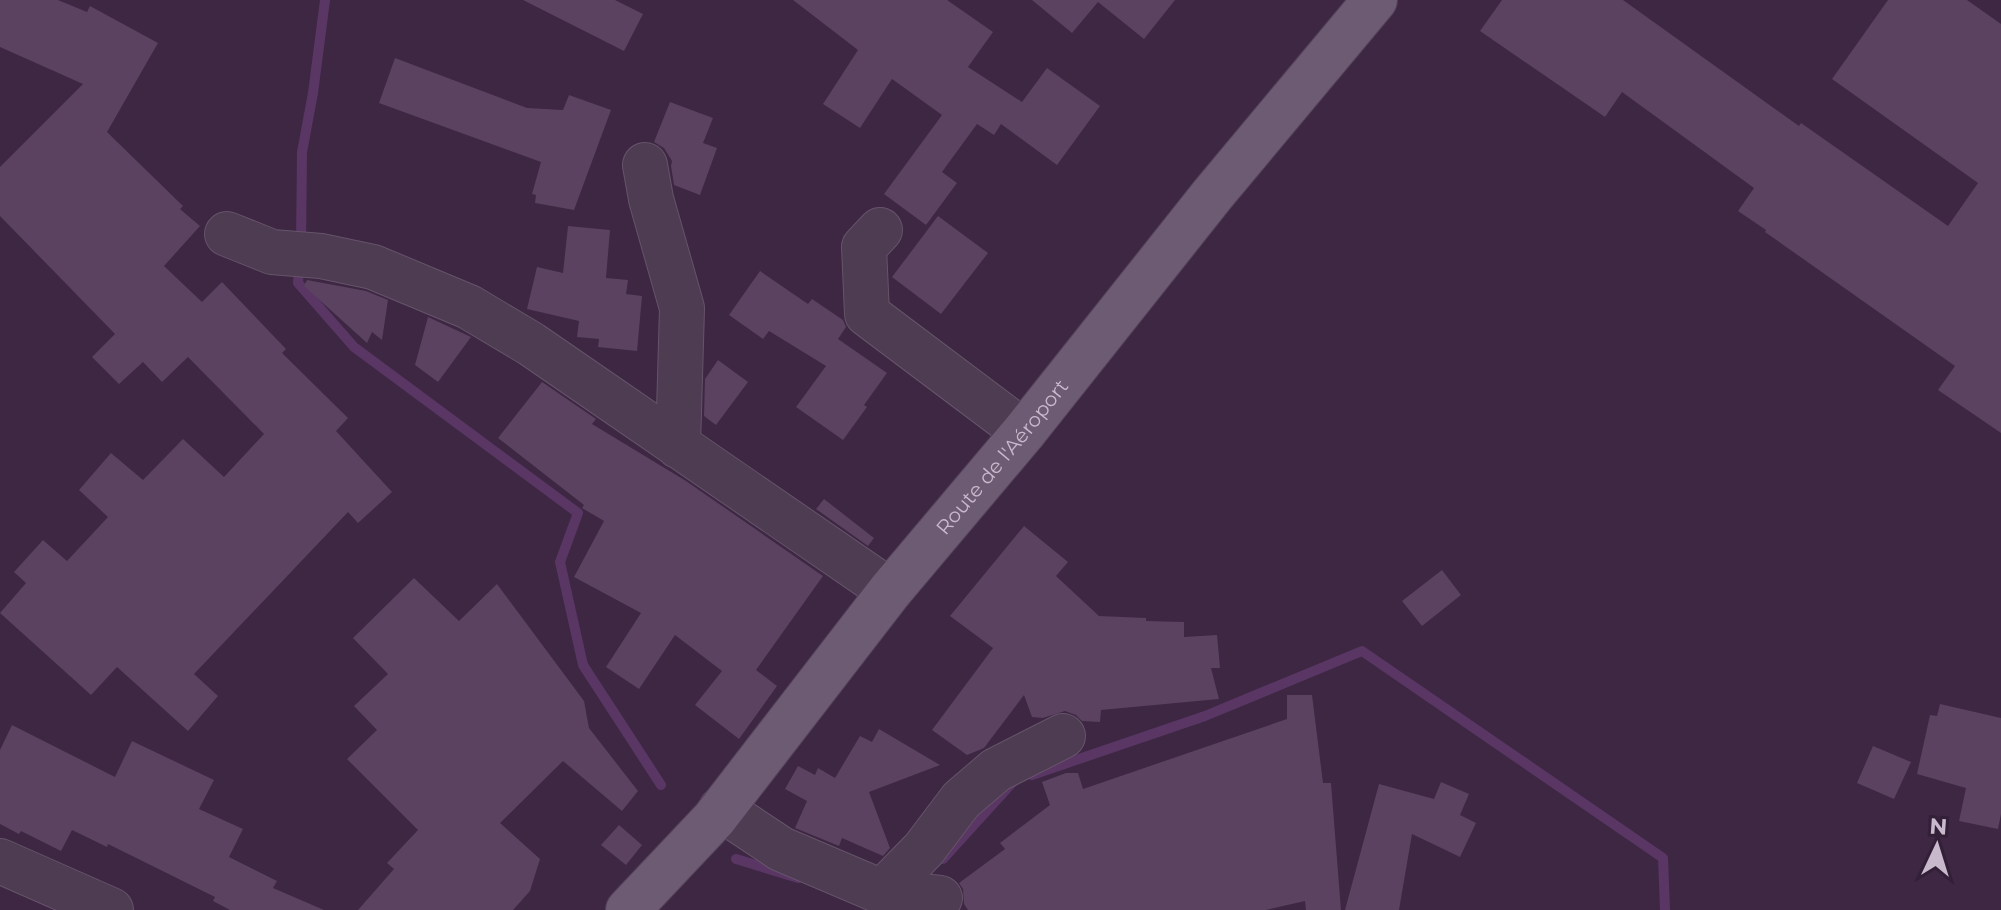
<svg xmlns="http://www.w3.org/2000/svg" width="2001" height="910" font-family="Montserrat,sans-serif">
  <rect width="100%" height="100%" fill="#3d2743"/>
  <g fill="none" stroke-linecap="round" stroke-linejoin="round">
    <path stroke="#5a3664" stroke-width="10" d="M 301,244 L 302,152 L 313,93 L 325,0
      M 299,266 L 298,283 L 354,347 L 578,513 L 560,562 L 583,665 L 661,785
      M 1032,775 L 1205,716 L 1362,651 L 1663,858 L 1665,910
      M 736,859 L 798,878
      M 943,859 L 1013,782"/>
  </g>
  <path fill="#5a4260" d="M 0,0 L 58,0 L 87,12 L 90,6 L 158,43 L 107,132 L 183,206 L 180,209 L 200,226 L 164,266 L 202,302 L 222,282 L 286,349 L 282,353 L 348,418 L 336,431 L 392,492 L 358,523 L 348,512 L 194,674 L 218,696 L 188,731 L 117,667 L 91,695 L 0,613 L 26,583 L 14,572 L 43,540 L 67,561 L 108,517 L 79,490 L 111,453 L 143,480 L 183,439 L 224,477 L 264,434 L 188,357 L 162,382 L 143,362 L 119,384 L 92,357 L 115,334 L 0,216 L 0,167 L 83,84 L 0,47 Z
    M 523,0 L 615,0 L 643,14 L 624,51 Z
    M 793,0 L 947,0 L 993,32 L 968,67 L 1022,102 L 1047,68 L 1100,106 L 1057,165 L 1001,124 L 994,135 L 977,124 L 942,172 L 957,183 L 926,225 L 884,194 L 942,115 L 892,79 L 860,128 L 823,104 L 858,50 Z
    M 1032,0 L 1175,0 L 1144,39 L 1098,2 L 1072,33 Z
    M 1502,0 L 1623,0 L 1799,126 L 1801,123 L 1948,226 L 1978,183 L 1832,79 L 1888,0 L 1967,0 L 2001,24 L 2001,433 L 1938,390 L 1955,366 L 1765,232 L 1766,230 L 1738,211 L 1754,188 L 1622,92 L 1605,117 L 1480,31 Z
    M 395,58 L 527,108 L 563,110 L 569,95 L 611,110 L 574,210 L 535,203 L 536,195 L 532,194 L 541,162 L 379,103 Z
    M 670,102 L 713,118 L 703,143 L 717,148 L 700,195 L 674,185 L 671,166 L 672,161 L 664,148 L 654,142 Z
    M 938,216 L 988,253 L 941,314 L 892,277 Z
    M 568,226 L 610,230 L 606,278 L 628,280 L 626,294 L 642,296 L 637,351 L 598,347 L 599,339 L 577,337 L 579,321 L 527,309 L 537,267 L 563,273 Z
    M 760,271 L 808,304 L 812,299 L 843,320 L 846,327 L 838,339 L 887,373 L 864,405 L 867,407 L 843,440 L 796,407 L 826,366 L 769,331 L 763,339 L 729,315 Z
    M 307,280 L 366,291 L 388,300 L 382,340 L 372,332 L 367,343 L 304,286 Z
    M 428,317 L 471,337 L 438,382 L 415,365 Z
    M 718,360 L 748,382 L 716,425 L 704,416 L 705,379 Z
    M 542,382 L 596,419 L 592,424 L 686,481 L 823,576 L 756,670 L 777,686 L 739,739 L 695,705 L 722,671 L 675,635 L 639,689 L 606,667 L 641,613 L 574,577 L 604,521 L 582,508 L 584,505 L 498,438 Z
    M 824,499 L 874,538 L 868,546 L 816,509 Z
    M 1024,526 L 1068,562 L 1056,576 L 1099,616 L 1146,618 L 1146,621 L 1184,622 L 1184,637 L 1217,635 L 1220,668 L 1211,668 L 1219,699 L 1101,710 L 1100,722 L 1082,721 L 1076,715 L 1065,711 L 1043,718 L 1032,717 L 1024,695 L 984,748 L 967,755 L 932,730 L 993,648 L 950,616 Z
    M 1442,570 L 1461,595 L 1422,626 L 1402,601 Z
    M 414,578 L 459,621 L 497,584 L 584,701 L 589,728 L 638,791 L 622,811 L 563,761 L 500,823 L 540,859 L 530,891 L 513,910 L 358,910 L 394,869 L 387,863 L 418,830 L 347,759 L 377,730 L 354,706 L 388,674 L 353,638 Z
    M 1287,695 L 1312,695 L 1323,783 L 1331,783 L 1341,910 L 1306,910 L 1305,901 L 1266,910 L 968,910 L 964,904 L 963,889 L 959,883 L 1005,849 L 1000,843 L 1050,805 L 1042,782 L 1066,773 L 1078,773 L 1083,789 L 1287,719 Z
    M 1940,704 L 2001,718 L 2001,814 L 1998,829 L 1959,821 L 1966,788 L 1917,774 L 1930,715 L 1937,716 Z
    M 12,725 L 115,777 L 132,741 L 214,780 L 199,809 L 243,829 L 229,857 L 277,881 L 273,888 L 324,910 L 230,910 L 213,901 L 215,897 L 108,844 L 107,847 L 72,830 L 61,851 L 21,831 L 19,834 L 0,824 L 0,750 Z
    M 879,729 L 940,765 L 869,792 L 890,848 L 883,856 L 842,838 L 839,846 L 795,828 L 807,801 L 785,789 L 798,766 L 815,775 L 818,768 L 835,778 L 860,736 L 872,742 Z
    M 1873,746 L 1911,762 L 1894,799 L 1857,783 Z
    M 1441,782 L 1469,794 L 1460,815 L 1476,823 L 1460,857 L 1412,834 L 1399,910 L 1345,910 L 1379,784 L 1434,799 Z
    M 619,825 L 642,845 L 626,865 L 601,845 Z"/>
  <g fill="none" stroke-linecap="round" stroke-linejoin="round">
    <defs>
      <path id="minor" d="M 645,165 L 651,199 L 682,308 L 678,446
        M 880,230 L 864,247 L 867,314 L 1024,432
        M 227,234 L 272,252 L 321,256 L 373,267 L 469,307 L 531,344 L 890,591
        M 721,809 L 781,849 L 882,892 L 924,849 L 961,800 L 996,770 L 1063,736
        M 0,861 L 111,910
        M 882,892 L 940,898"/>
      <g id="major">
        <path id="s1" d="M 628,910 L 714,819 L 890,591 L 1024,432 L 1213,194 L 1375,0"/>
      </g>
    </defs>
    <use href="#minor" stroke="#66546a" stroke-width="46"/>
    <use href="#major" stroke="#544259" stroke-width="46"/>
    <use href="#minor" stroke="#4e3c53" stroke-width="44"/>
    <use href="#major" stroke="#6d5a73" stroke-width="44"/>
  </g>
  <g text-anchor="middle" stroke-width="8" stroke-linejoin="round" paint-order="stroke">
    <g font-size="20" fill="#c9b9cc" stroke="#332038">
      <text dy="7" stroke="none"><textPath href="#s1" startOffset="588">Route de l'Aéroport</textPath></text>
    </g>
  </g>
  <g transform="translate(1937 846) rotate(4)" stroke="#332038" stroke-width="6" paint-order="stroke">
  <path d="M0-6L14 30L0 20L-14 30Z" fill="#c9b9cc"/>
  <text y="-12" font-size="22" font-weight="bold" text-anchor="middle" fill="#c9b9cc">N</text>
  </g>
</svg>
